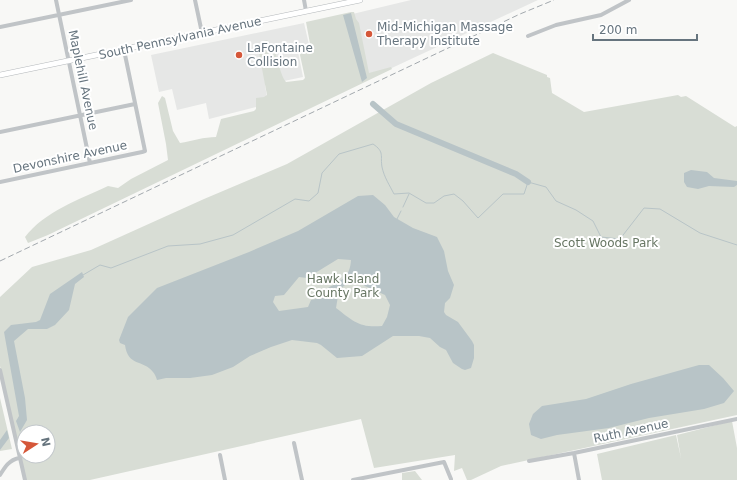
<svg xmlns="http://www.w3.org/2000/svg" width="737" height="480" font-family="'DejaVu Sans',sans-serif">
  <rect width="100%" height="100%" fill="#f8f8f6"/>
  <path fill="#e6e7e6" d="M 411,0 L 538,0 L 366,80 L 340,17 Z
    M 304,23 L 310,49 L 298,52 L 303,77 L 265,85 L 268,104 L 209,119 L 206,103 L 177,110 L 172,89 L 159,92 L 151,55 Z"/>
  <path fill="#d8ddd5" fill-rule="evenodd" d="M 351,12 L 354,12 L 356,19 L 359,23 L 369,73 L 391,67 L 392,69 L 48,235 L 28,243 L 25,237 C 44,212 80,199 108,186 L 118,188 L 131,179 L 168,160 L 166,144 L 158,103 L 162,96 L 165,98 L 173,131 L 180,143 C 192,141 204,137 216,137 L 221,119 L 254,111 L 256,109 L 256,98 L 264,97 L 267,95 L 259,53 L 260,42 L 267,40 C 279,50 277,70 286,82 L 303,80 L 305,78 L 300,55 L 301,52 L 310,51 L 311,49 L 306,22 Z
    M 493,53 L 547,75 L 547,77 L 550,78 L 552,93 L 584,112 L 678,95 L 681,97 L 686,96 L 735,127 L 737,126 L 737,415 L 501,466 L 471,480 L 467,480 L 462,468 L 454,471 L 455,455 L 374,468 L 361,419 L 90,480 L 24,480 L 0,366 L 0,297 L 32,267 L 91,250 L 204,199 L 287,164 L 431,83 ZM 24,432 L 48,432 L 48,456 L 24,456 Z
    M 0,398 L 12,449 L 0,451 Z
    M 732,421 L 737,448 L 737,480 L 602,480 L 597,454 L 676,435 L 681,458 L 677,435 Z
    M 415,471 L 422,480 L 402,480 L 402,473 Z"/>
  <path fill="#b8c4c7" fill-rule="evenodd" d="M 351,13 L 367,78 L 362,82 L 343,15 Z
    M 691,170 L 707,172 L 714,178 L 737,181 L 737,185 L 734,187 L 709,186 L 698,189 L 687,187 L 684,182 L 684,173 Z
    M 373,195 L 385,205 L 394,217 L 413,228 L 437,237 L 444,251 L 448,271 L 454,285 L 450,298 L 445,303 L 444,312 L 446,315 L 458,322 L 472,341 L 474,345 L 474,358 L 471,368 L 465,370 L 462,369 L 453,363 L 446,350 L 440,347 L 430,338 L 419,336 L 393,336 L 362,356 L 337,358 L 321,345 L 317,343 L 292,340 L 271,347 L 250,356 L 233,367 L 212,375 L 190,378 L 166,378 L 157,380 C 156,377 155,374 153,372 C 143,359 128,367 125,345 L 120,343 L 119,340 L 128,317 L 157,288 L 249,252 L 298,231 L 358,196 ZM 338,259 L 351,260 C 350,277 342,280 328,288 L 325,297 L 311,300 L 308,307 L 279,311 L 273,302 L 275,296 L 284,295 L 299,277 L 307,278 ZM 358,280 L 365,286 L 385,295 L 390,305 L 387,317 L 382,326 C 359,328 353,321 336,308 L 339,290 L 345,285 Z
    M 82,272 L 84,277 L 75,284 L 69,310 L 55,325 L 47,329 L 28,329 L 14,341 L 25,398 L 27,420 L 20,432 L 16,421 L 19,416 L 4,332 L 11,325 L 36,322 L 40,320 L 50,294 Z
    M 699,365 L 709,365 L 723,378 L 734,391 L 724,403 L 704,409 L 649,418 L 609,428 L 557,435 L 541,439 L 531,435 L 529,424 L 533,414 L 542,406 L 586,399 L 631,384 Z
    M 7,430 L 9,438 L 0,450 L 0,440 Z"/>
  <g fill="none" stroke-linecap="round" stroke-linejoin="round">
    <path stroke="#b8c4c7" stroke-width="1" d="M 403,207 L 409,194
      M 397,219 L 401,211
      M 83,275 L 100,265 L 111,268 L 168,246 L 200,244 L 233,235 L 295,199 L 309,201 L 318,193 L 322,173 L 339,154 L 373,144 C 385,152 380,156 382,167 C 384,177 390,186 394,194 L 409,193 L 426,203 L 434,203 L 444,196 L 454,194 L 463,201 L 478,218 L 503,194 L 524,194 L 528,182 L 546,187 L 556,201 L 576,210 L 593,221 L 601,237 L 620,239 L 644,208 L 660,209 L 700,233 L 737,245"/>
    <path stroke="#b8c4c7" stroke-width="6" d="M 373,104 L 396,124 L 516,174 L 528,182"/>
    <defs>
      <path id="major" d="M 0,75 L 360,0"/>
    </defs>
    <use href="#major" stroke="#b4b8bb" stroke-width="6"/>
    <path stroke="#c0c4c7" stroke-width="4" d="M 56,0 L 90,163
      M 195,0 L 202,33
      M 304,0 L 306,11
      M 0,27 L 131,0
      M 528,36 L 556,25 L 601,15 L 629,0
      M 0,132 L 135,104
      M 0,182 L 142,152 L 145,151 L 124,50
      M 0,370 L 25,480
      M 294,443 L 302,480
      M 574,453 L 579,480
      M 220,455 L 225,480
      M 529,461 L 574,453 L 737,419
      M 0,475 C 5,467 9,460 19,458
      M 353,480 L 444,462 L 451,479"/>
    <use href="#major" stroke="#fff" stroke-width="5"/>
    <path stroke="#a2a8ad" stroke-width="1" stroke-dasharray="6 3" stroke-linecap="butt" d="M 0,261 L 349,95 L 520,14 L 554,0"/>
  </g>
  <g fill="#d55739" stroke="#fff" stroke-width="1.5">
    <circle cx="369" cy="34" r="4"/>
    <circle cx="239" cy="55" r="4"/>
  </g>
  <g text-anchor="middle" stroke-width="4" stroke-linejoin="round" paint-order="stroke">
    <g font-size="12" fill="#66747e" stroke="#fff" text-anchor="start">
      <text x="377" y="31">Mid-Michigan Massage<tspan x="377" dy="14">Therapy Institute</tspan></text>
      <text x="247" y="52">LaFontaine<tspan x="247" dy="14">Collision</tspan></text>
    </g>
    <g font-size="12" fill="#66747e" stroke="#fff">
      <text transform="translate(180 38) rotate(-12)" y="4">South Pennsylvania Avenue</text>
      <text transform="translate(83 80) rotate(78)" y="4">Maplehill Avenue</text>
      <text transform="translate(70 157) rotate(-12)" y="4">Devonshire Avenue</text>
      <text transform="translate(631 431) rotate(-12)" y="4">Ruth Avenue</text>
    </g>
    <g font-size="12" fill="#687764" stroke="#fff">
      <text x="606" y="247">Scott Woods Park</text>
      <text x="343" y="283">Hawk Island<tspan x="343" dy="14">County Park</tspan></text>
    </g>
  </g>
  <g transform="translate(36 444) rotate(78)"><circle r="19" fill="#ffffff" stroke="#c2c7cb"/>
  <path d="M0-3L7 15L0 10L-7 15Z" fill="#d55739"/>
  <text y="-6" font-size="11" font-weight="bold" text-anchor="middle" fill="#66747e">N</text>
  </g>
  <path d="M593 34v6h104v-6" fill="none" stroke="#66747e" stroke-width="2"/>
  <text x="599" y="34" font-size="12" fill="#66747e" stroke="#ffffff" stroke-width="3" paint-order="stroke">200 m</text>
</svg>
